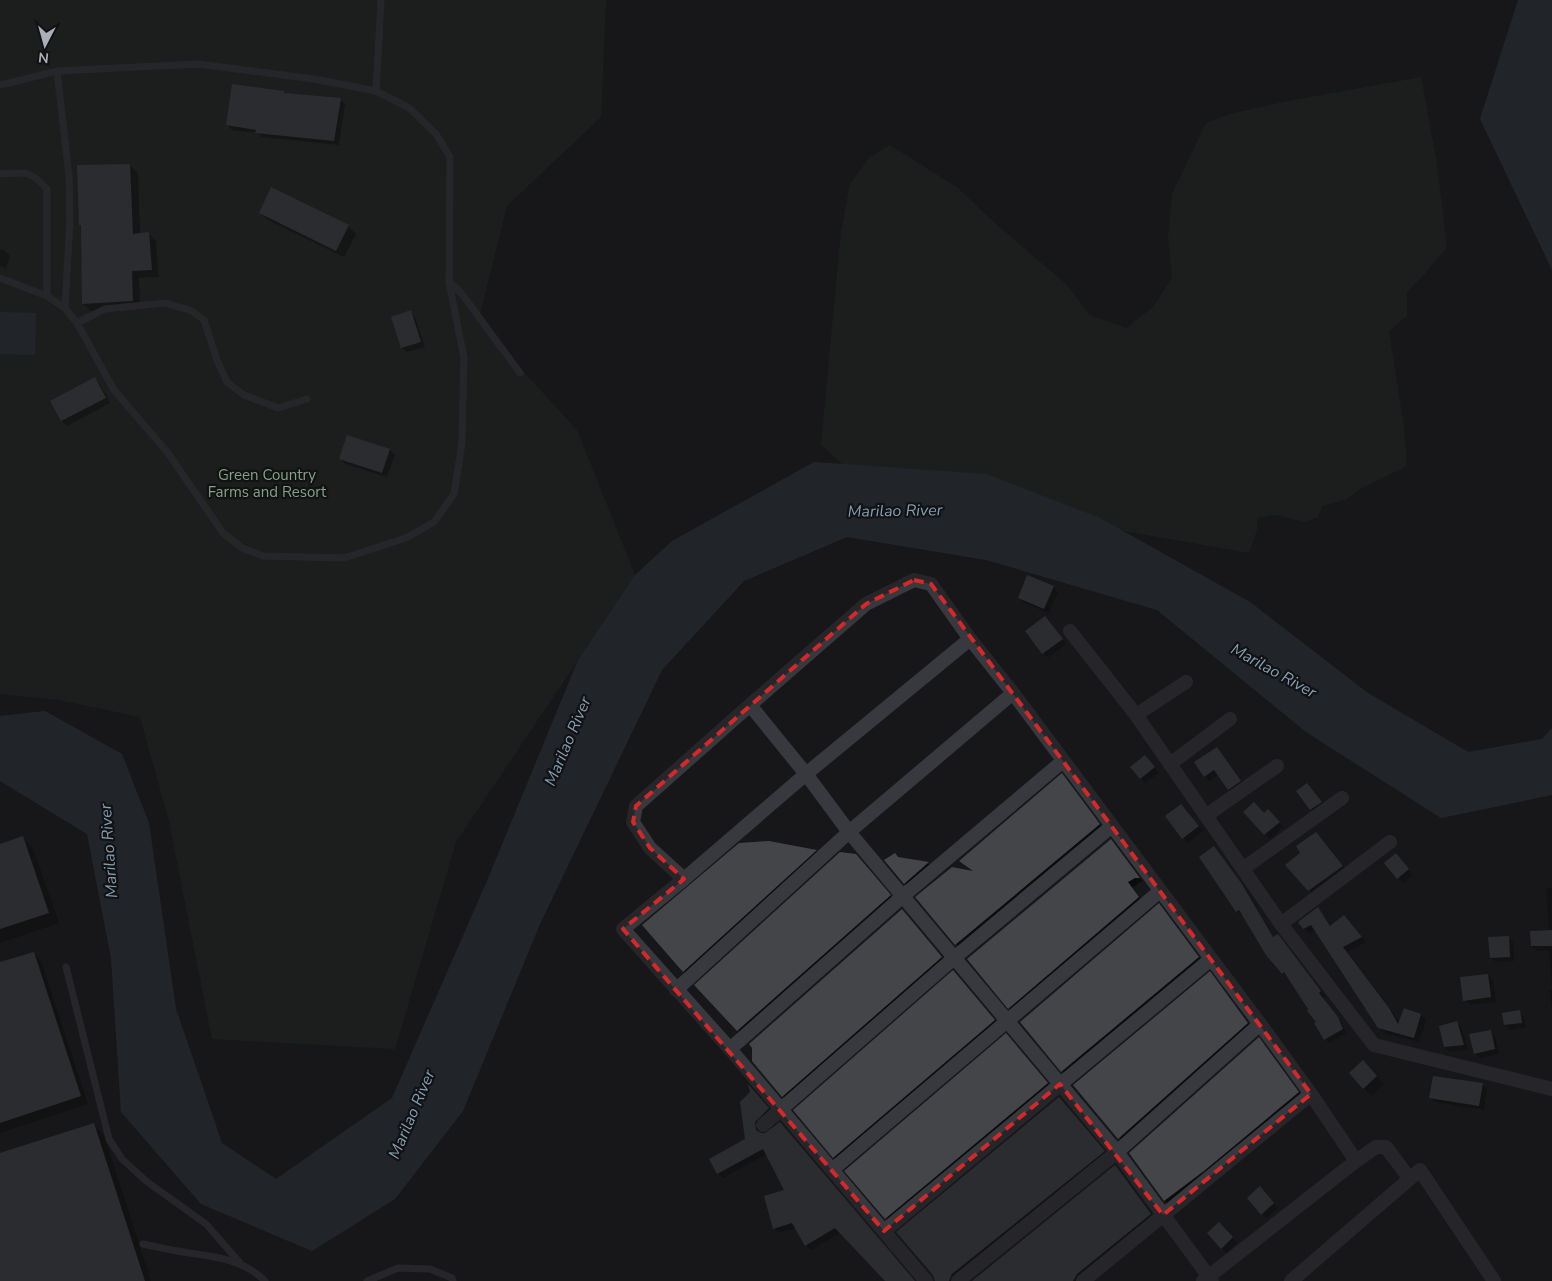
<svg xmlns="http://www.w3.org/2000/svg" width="1552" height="1281" font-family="'Nunito Sans',sans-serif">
  <rect width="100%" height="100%" fill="#171719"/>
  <path fill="#1f2720" d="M 0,0 L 606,0 L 601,117 L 507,206 L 478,322 L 577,430 L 635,575 L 456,842 L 395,1049 L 212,1039 L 169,821 L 140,717 L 59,700 L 0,694 Z
    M 1421,77 L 1436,158 L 1447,247 L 1424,275 L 1407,292 L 1407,316 L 1389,331 L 1404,428 L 1407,466 L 1362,488 L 1345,500 L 1322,506 L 1318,517 L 1305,522 L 1275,515 L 1257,518 L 1257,530 L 1249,553 L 1073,522 L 857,478 L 821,444 L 841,232 L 850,184 L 870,157 L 890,145 L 958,188 L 996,224 L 1066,284 L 1090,315 L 1126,328 L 1153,307 L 1172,278 L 1168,237 L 1172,194 L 1206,123 L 1230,114 L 1283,102 Z"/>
  <path fill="#2e363c" d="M 1518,0 L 1552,0 L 1552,270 L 1480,119 Z
    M 0,312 L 36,313 L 35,355 L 0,354 Z
    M 814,462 L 986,474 L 1100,518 L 1250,602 L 1368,693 L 1468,752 L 1542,739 L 1552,728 L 1552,795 L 1441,818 L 1306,732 L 1157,610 L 986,560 L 847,537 L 744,581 L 662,670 L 540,924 L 463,1111 L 395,1199 L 312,1251 L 201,1204 L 121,1112 L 111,958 L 87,834 L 0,781 L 0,716 L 45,711 L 122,754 L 149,823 L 176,1009 L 222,1143 L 276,1179 L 392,1098 L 487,881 L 578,660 L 635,575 L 672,541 Z"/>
  <path fill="#0007" d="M 284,92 L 286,94 L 340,99 L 345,104 L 339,145 L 262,137 L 258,133 L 232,130 L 228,125 Z
    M 130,165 L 138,173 L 140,234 L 149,234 L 156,241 L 159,277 L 139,278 L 140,308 L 91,311 L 83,304 L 83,227 L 80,225 Z
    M 260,213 L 348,226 L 356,234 L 344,257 L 268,220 Z
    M 0,249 L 5,251 L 10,256 L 6,268 L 0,266 Z
    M 411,312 L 415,317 L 425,347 L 407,352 L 402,348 Z
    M 95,379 L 100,384 L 110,403 L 67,426 L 62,421 L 52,401 Z
    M 347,437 L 390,450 L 395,455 L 387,477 L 345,464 L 340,459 Z
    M 1053,587 L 1058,592 L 1049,613 L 1024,603 L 1019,598 Z
    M 1045,618 L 1066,644 L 1048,658 L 1027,631 Z
    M 1217,748 L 1244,785 L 1233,794 L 1219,774 L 1209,781 L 1205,776 Z
    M 1150,761 L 1159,773 L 1145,783 L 1140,778 Z
    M 1067,780 L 1104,830 L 961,949 L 917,897 L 975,872 L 960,861 Z
    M 1307,784 L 1326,807 L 1316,814 L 1311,809 Z
    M 1186,810 L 1203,831 L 1188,843 L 1167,817 Z
    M 1268,811 L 1283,827 L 1270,839 L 1245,812 L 1264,814 Z
    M 23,838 L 33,848 L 59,923 L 0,943 L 0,845 Z
    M 1321,839 L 1347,871 L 1314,895 L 1287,865 Z
    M 1115,845 L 1143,882 L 1140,882 L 1132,888 L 1143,902 L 1014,1012 L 1009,1008 Z
    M 1214,847 L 1246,889 L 1274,938 L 1282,940 L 1325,996 L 1322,998 L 1342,1023 L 1346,1033 L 1329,1043 L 1325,1039 L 1315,1024 L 1317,1022 L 1310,1009 L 1288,976 L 1287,977 L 1283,973 L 1267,954 L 1243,914 L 1241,915 L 1237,911 L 1200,857 Z
    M 816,851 L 821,855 L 689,976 L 684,971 Z
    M 898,858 L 929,864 L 933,868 L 910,888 L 905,883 Z
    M 1401,859 L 1413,875 L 1403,883 L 1386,863 Z
    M 861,860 L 894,901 L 743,1035 L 722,1012 Z
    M 1546,888 L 1552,888 L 1552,1007 L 1549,990 L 1552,990 L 1549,951 L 1537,951 L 1532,946 L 1549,931 Z
    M 1318,908 L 1332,927 L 1348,921 L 1366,942 L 1347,952 L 1394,1014 L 1400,1025 L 1405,1009 L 1421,1015 L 1426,1020 L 1419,1042 L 1384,1033 L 1379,1028 L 1315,930 L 1309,933 L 1304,928 Z
    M 1164,910 L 1203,963 L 1067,1076 L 1021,1022 Z
    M 907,915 L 946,962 L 788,1101 L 783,1096 Z
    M 1508,937 L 1513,942 L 1514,961 L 1496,962 L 1491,958 Z
    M 34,953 L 41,961 L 88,1104 L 0,1133 L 0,964 Z
    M 1488,975 L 1493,980 L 1496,1002 L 1470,1005 L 1465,1000 Z
    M 958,977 L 999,1025 L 839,1161 L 834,1157 Z
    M 1214,978 L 1252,1028 L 1124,1143 L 1074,1086 Z
    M 1519,1012 L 1524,1017 L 1526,1027 L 1510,1030 L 1505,1025 Z
    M 1456,1023 L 1461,1027 L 1468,1049 L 1450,1052 L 1445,1047 Z
    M 1490,1031 L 1495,1036 L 1499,1054 L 1480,1058 L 1475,1053 Z
    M 1011,1040 L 1052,1089 L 891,1223 L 886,1218 Z
    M 1263,1043 L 1303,1098 L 1169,1205 L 1165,1200 Z
    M 1371,1070 L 1384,1084 L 1372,1096 L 1350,1074 Z
    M 1482,1085 L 1487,1089 L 1484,1110 L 1435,1102 L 1430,1097 Z
    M 750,1090 L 773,1114 L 759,1127 L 760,1135 L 914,1281 L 887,1281 L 840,1233 L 811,1250 L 806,1246 L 796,1228 L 779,1233 L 774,1228 L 786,1191 L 767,1154 L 723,1178 L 718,1173 L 711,1159 L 746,1140 L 751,1093 Z
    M 1064,1103 L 1108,1156 L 956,1281 L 935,1281 L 934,1275 Z
    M 93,1125 L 104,1135 L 151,1281 L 0,1281 L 0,1154 Z
    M 1115,1166 L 1155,1219 L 1081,1281 L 974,1281 Z
    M 1264,1193 L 1278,1208 L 1267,1218 L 1262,1214 Z
    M 1224,1229 L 1237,1243 L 1226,1253 L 1222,1248 Z"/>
  <path fill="#444549" d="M 232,84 L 284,91 L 284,93 L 341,98 L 334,141 L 255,133 L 256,130 L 226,125 Z
    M 130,164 L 133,234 L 149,232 L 152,270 L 132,271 L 133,301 L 82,304 L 81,225 L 79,225 L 77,165 Z
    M 271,187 L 349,225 L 336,251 L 259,213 Z
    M 411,310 L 421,342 L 401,348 L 391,317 Z
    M 95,377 L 106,398 L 61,421 L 50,401 Z
    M 347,435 L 390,449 L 382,473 L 339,459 Z
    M 1027,575 L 1054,586 L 1044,609 L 1018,598 Z
    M 1045,616 L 1063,639 L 1042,654 L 1025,631 Z
    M 1217,747 L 1241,781 L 1228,790 L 1214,770 L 1204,777 L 1194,762 Z
    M 1145,755 L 1155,767 L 1140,779 L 1130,767 Z
    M 1062,773 L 1100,824 L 955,945 L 915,897 L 952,867 L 973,871 L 959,861 Z
    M 1307,783 L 1322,802 L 1310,810 L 1296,791 Z
    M 1254,802 L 1264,813 L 1268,809 L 1280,822 L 1264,835 L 1243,812 Z
    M 1181,804 L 1199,826 L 1182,839 L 1165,816 Z
    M 1316,832 L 1343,866 L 1308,891 L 1285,865 L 1300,853 L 1296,846 Z
    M 23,836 L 49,913 L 0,929 L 0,844 Z
    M 1111,839 L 1140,878 L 1135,878 L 1128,882 L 1139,897 L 1008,1009 L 967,959 Z
    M 769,841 L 817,850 L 683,972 L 642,925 L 739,843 Z
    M 1214,846 L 1242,884 L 1273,937 L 1278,934 L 1321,991 L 1319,993 L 1338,1017 L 1343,1029 L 1324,1040 L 1314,1023 L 1316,1022 L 1307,1011 L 1308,1009 L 1284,972 L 1282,974 L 1266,955 L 1239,910 L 1236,912 L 1199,857 Z
    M 840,852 L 856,854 L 891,895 L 737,1031 L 694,985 Z
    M 895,853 L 898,857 L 929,862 L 904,884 L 884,860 Z
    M 1396,853 L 1409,869 L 1397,879 L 1384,863 Z
    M 1159,903 L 1199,957 L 1061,1072 L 1020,1022 Z
    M 1318,907 L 1330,926 L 1344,915 L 1362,937 L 1343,947 L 1389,1008 L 1398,1024 L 1404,1008 L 1421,1014 L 1414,1038 L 1378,1028 L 1311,925 L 1303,929 L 1298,922 Z
    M 902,909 L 942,957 L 782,1097 L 752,1061 L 752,1048 L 749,1044 Z
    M 1552,930 L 1552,946 L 1531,946 L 1530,931 Z
    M 1509,936 L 1510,957 L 1490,958 L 1488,937 Z
    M 34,952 L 81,1096 L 0,1123 L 0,962 Z
    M 953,970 L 995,1020 L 833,1158 L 793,1110 Z
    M 1210,971 L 1248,1023 L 1118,1139 L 1073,1085 Z
    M 1488,974 L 1491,997 L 1463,1001 L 1460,977 Z
    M 1520,1010 L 1522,1023 L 1504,1025 L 1502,1013 Z
    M 1457,1021 L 1464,1045 L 1444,1047 L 1439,1026 Z
    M 1491,1030 L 1495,1049 L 1474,1054 L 1469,1034 Z
    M 1006,1033 L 1048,1083 L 885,1219 L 844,1171 Z
    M 1259,1037 L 1299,1092 L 1204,1171 L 1164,1201 L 1129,1153 Z
    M 1363,1060 L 1377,1076 L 1363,1089 L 1349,1073 Z
    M 1433,1076 L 1483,1083 L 1479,1106 L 1429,1098 Z
    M 748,1084 L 769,1108 L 755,1122 L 756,1130 L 761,1133 L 765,1133 L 780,1122 L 915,1281 L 885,1281 L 835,1228 L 805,1246 L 792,1223 L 773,1229 L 764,1196 L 784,1190 L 763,1149 L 717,1174 L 709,1159 L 745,1139 L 740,1102 L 750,1092 Z
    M 1059,1097 L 1105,1151 L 952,1274 L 949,1281 L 935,1281 L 933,1275 L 896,1232 Z
    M 94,1123 L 145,1281 L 0,1281 L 0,1153 Z
    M 1115,1165 L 1151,1214 L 1077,1274 L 1073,1281 L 972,1281 Z
    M 1260,1186 L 1274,1203 L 1261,1215 L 1247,1198 Z
    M 1219,1222 L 1233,1237 L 1221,1249 L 1207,1233 Z"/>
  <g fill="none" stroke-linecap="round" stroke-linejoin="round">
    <path stroke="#38393e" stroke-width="7" d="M 57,71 L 69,176 L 70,220 L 65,308
      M 0,85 L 57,71 L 198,64 L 314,79 L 376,91 L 408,107 L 436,134 L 450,157 L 449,282 L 464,358 L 462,443 L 454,494 L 434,522 L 406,538 L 344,558 L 263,556 L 242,548 L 223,533 L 168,453 L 114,390 L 77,323 L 65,308 L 47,296 L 0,278
      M 376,91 L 381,0
      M 0,174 C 25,172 30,170 47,189 L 47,296
      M 450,282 L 462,294 L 520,373
      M 77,323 L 105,309 L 165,303 L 192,311 L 204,320 L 217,360 L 227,382 L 244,395 L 278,408 L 307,399
      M 66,967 L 109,1139 L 122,1159 L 146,1181 L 206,1224 L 241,1264
      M 143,1244 C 158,1247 174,1251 189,1253 C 217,1257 244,1260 265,1281
      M 367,1281 L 398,1268 L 430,1269 L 452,1278 L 453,1281"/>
    <path stroke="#38393e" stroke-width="14" d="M 1070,631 L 1136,715 L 1281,924 L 1374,1045 L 1552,1089
      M 1136,715 L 1186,682
      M 1170,764 L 1230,719
      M 1207,815 L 1277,766
      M 1244,868 L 1342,798
      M 684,879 L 650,848 L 633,822 L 636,806 L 750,705
      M 1281,924 L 1390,842
      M 676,990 L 849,832 L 1013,693
      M 730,1049 L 903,896 L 1063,761
      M 763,1125 L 954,958 L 1112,826
      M 832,1170 L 1160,891
      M 884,1231 L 1211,959
      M 926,1281 L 730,1049 L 623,929 L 684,879 L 806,774 L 970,639
      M 958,1281 L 1117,1152 L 1260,1024
      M 1083,1281 L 1311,1094
      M 1203,1281 L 1356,1161
      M 1212,1281 L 1117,1152 L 849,832 L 806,774 L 750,705 L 866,604 L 914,580 L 931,584 L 970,639 L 1013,693 L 1260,1024 L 1311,1094 L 1356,1161 L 1376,1147 L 1386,1147 L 1409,1178
      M 1291,1281 L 1420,1170 L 1494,1281"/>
  </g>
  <path d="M0 0H1552V1281H0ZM 914,580 L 931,584 L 1311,1094 L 1163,1215 L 1060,1084 L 884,1231 L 623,929 L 684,879 L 650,848 L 633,822 L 636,806 L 866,604 Z" fill="#171719" fill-opacity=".55" fill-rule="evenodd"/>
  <path fill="none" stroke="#d62828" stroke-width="4" stroke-dasharray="10 6" stroke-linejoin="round" d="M 914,580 L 931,584 L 1311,1094 L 1163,1215 L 1060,1084 L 884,1231 L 623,929 L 684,879 L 650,848 L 633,822 L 636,806 L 866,604 Z"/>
  <g text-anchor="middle" stroke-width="4.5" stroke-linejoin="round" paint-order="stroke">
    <g font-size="15" fill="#82a283" stroke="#121214">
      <text x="267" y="480">Green Country<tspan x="267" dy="17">Farms and Resort</tspan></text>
    </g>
    <g font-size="16" font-style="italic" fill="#839db1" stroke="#121214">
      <text transform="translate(895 510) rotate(-1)" y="6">Marilao River</text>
      <text transform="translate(1274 670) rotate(29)" y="6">Marilao River</text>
      <text transform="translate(567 741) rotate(-67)" y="6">Marilao River</text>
      <text transform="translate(108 851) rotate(-94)" y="6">Marilao River</text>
      <text transform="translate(411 1114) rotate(-67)" y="6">Marilao River</text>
    </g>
  </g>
  <g transform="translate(45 45) rotate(186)" stroke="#121214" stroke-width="4" paint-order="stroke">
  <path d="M0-4L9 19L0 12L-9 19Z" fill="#aaafb8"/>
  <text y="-8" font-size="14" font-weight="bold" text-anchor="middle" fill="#aaafb8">N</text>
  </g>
</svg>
